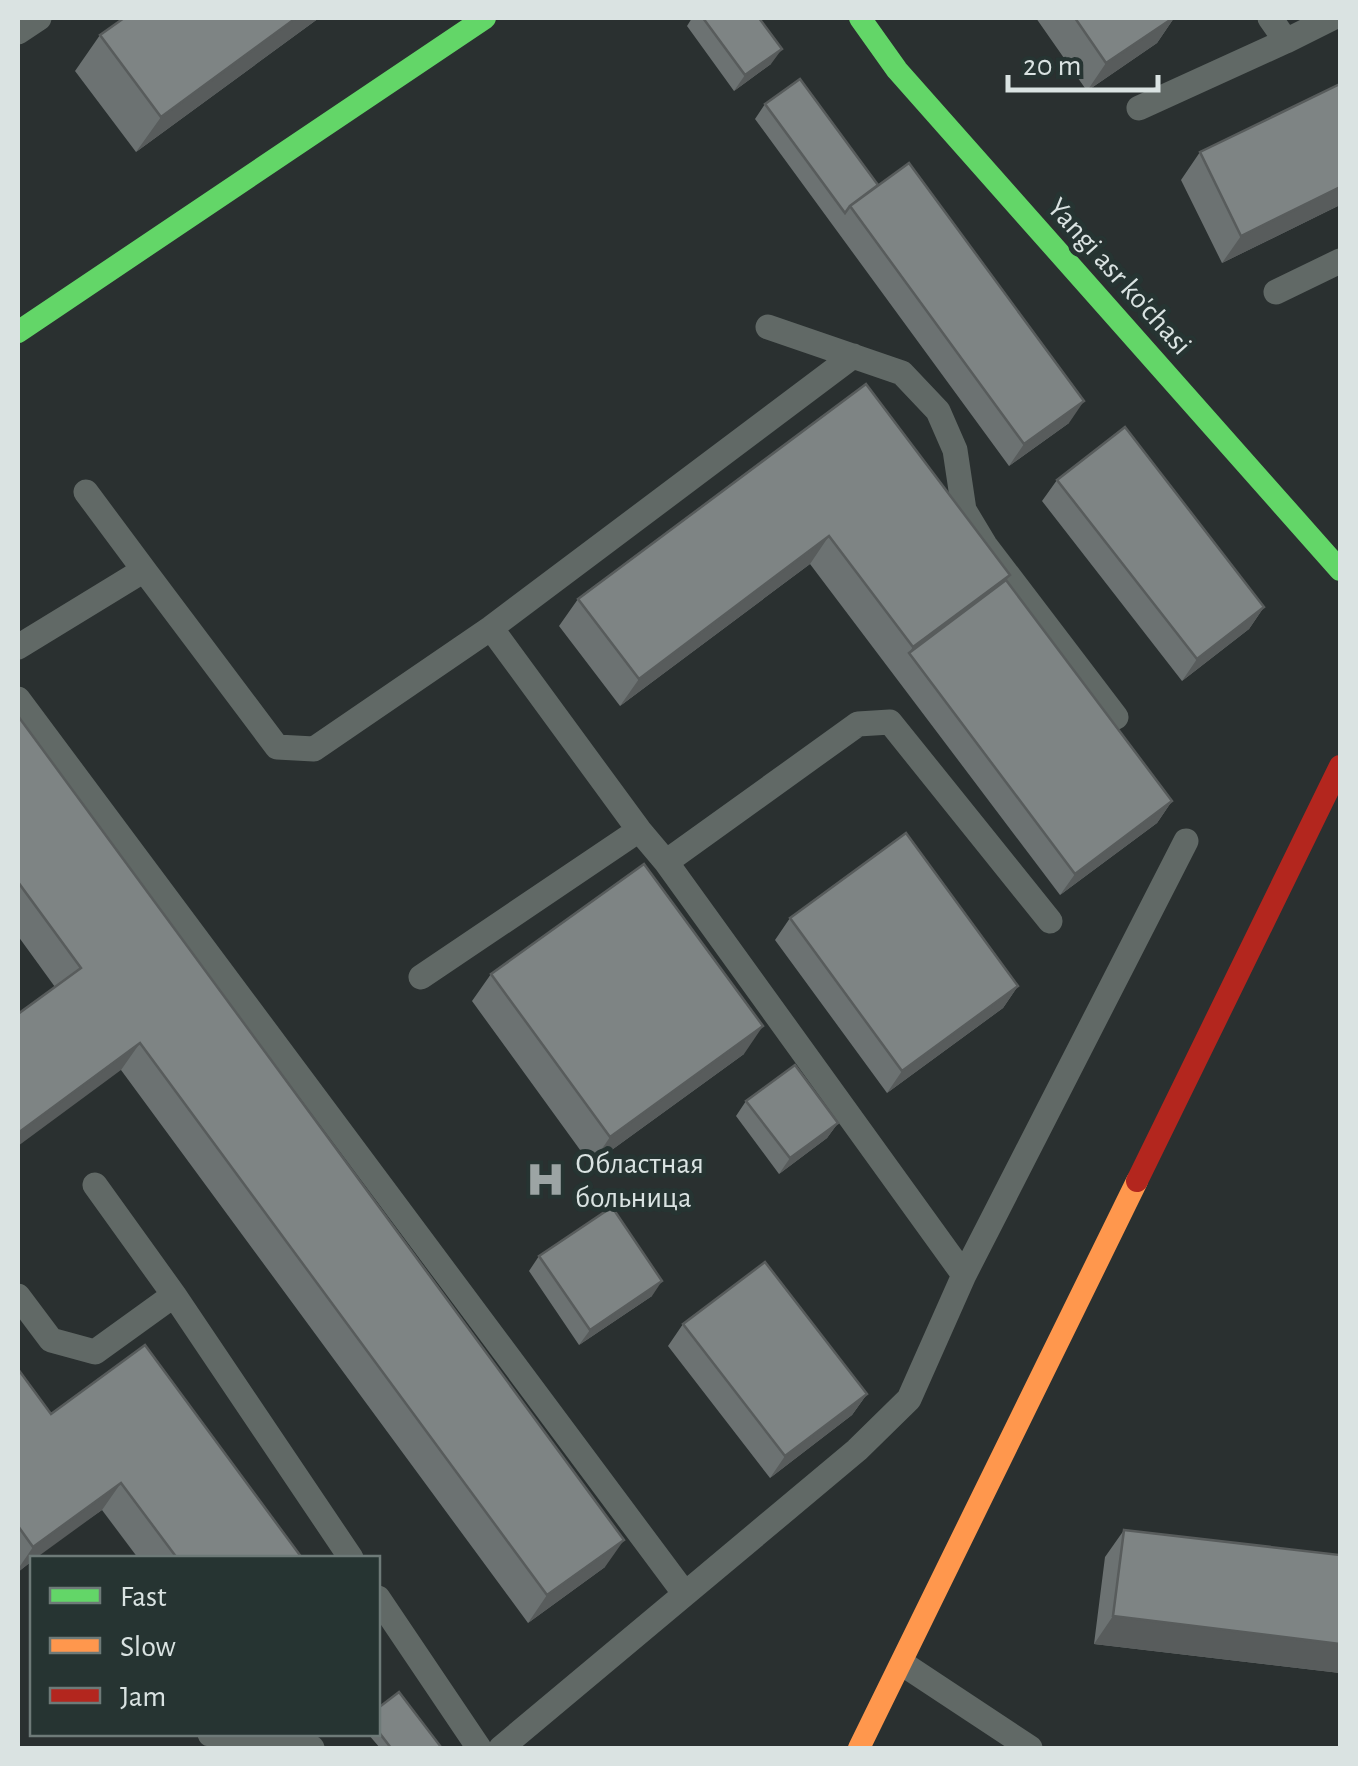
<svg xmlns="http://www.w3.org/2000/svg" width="1358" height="1766" font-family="'Alegreya Sans',sans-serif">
  <rect width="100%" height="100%" fill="#2a3030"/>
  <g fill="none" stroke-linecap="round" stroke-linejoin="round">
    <path stroke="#616966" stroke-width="25" d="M 1270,18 L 1286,41 L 1332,18
      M 18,32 L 39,18
      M 1139,108 L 1286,41
      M 1276,292 L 1340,261
      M 768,327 L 902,373 L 938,411 L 955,450 L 964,510 L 985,545 L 1116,717
      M 86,492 L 144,570
      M 491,628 L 639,830 L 666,862 L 964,1275
      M 18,647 L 144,570 L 277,747 L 314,749 L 491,628 L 853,356
      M 18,699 L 685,1594 L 501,1748
      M 666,862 L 858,724 L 890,722 L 1050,921
      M 421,977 L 639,830
      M 95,1185 L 174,1295 L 351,1558
      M 18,1296 L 51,1340 L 95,1352 L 174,1295
      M 685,1594 L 857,1450 L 909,1399 L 964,1275 L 1186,841
      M 378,1598 L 479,1748
      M 903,1664 L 1030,1748
      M 210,1734 L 257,1746 L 312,1748"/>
    <path stroke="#63d668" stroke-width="22" d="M 860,18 L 897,70 L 1340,570
      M 18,332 L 485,18"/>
    <path stroke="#ff974d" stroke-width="22" d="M 859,1748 L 1137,1181"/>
    <path stroke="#b3261e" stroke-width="22" d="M 1137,1181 L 1340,766"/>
  </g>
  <path fill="#6c7272" d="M 124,18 L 319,18 L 136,152 L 75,71 L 100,35 Z
    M 692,18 L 759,18 L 771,64 L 734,91 L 687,26 Z
    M 1036,18 L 1174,18 L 1157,43 L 1087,91 Z
    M 765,104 L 878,185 L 1069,423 L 1009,466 L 755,119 Z
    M 1200,152 L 1340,205 L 1222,263 L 1181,180 Z
    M 866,384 L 1006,580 L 1172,801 L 1157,823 L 1060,895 L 810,564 L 620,706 L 559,626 L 578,599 Z
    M 1057,480 L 1264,607 L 1249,629 L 1182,681 L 1042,501 Z
    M 18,716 L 605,1567 L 528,1623 L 121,1070 L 55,987 L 18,936 Z
    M 790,918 L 1018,986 L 1003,1008 L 887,1093 L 775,940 Z
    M 491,974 L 744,1054 L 591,1165 L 472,1001 Z
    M 746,1101 L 838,1123 L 827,1138 L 779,1174 L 736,1116 Z
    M 539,1256 L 652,1296 L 579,1345 L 529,1271 Z
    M 683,1324 L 867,1394 L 852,1415 L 770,1478 L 668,1346 Z
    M 18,1369 L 51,1414 L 302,1558 L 138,1558 L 102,1510 L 32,1558 L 32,1561 L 18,1572 Z
    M 1124,1530 L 1340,1555 L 1340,1673 L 1094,1644 L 1105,1557 Z
    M 378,1708 L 439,1748 L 380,1748 L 368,1734 L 378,1734 Z"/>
  <path fill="#585c5c" d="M 296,18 L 319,18 L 136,152 L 161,117 Z
    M 1173,18 L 1174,18 L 1157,43 L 1087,91 L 1106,63 Z
    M 782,49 L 771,64 L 734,91 L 745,75 Z
    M 1340,187 L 1340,205 L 1222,263 L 1241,236 Z
    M 1084,401 L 1069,423 L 1009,466 L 1024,444 Z
    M 829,536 L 810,564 L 620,706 L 639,679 Z
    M 1010,575 L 990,602 L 909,653 L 913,647 Z
    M 1264,607 L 1249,629 L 1182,681 L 1197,659 Z
    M 1172,801 L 1157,823 L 1060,895 L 1075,874 Z
    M 1018,986 L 1003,1008 L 887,1093 L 902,1071 Z
    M 763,1026 L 744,1054 L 591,1165 L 610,1137 Z
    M 140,1043 L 121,1070 L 18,1146 L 18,1133 Z
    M 838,1123 L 827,1138 L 779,1174 L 790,1158 Z
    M 662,1281 L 652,1296 L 579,1345 L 590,1330 Z
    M 867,1394 L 852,1415 L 770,1478 L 785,1456 Z
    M 121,1483 L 102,1510 L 36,1558 L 32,1558 L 32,1561 L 18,1572 L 18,1569 L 33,1547 Z
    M 624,1540 L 605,1567 L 528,1623 L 547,1595 Z
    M 1113,1616 L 1340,1644 L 1340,1673 L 1094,1644 Z"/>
  <path fill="#7e8484" stroke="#585c5c" stroke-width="2.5" d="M 124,18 L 296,18 L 161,117 L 100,35 Z
    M 703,18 L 759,18 L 782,49 L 745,75 Z
    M 1075,18 L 1173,18 L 1106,63 Z
    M 800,79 L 878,185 L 850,206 L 845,213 L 765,104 Z
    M 1340,84 L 1340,187 L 1241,236 L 1200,152 Z
    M 909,163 L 1084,401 L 1024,444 L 850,206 Z
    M 866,384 L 1010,575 L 913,647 L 829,536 L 639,679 L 578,599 Z
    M 1125,427 L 1264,607 L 1197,659 L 1057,480 Z
    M 1006,580 L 1172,801 L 1075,874 L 909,653 Z
    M 18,716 L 624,1540 L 547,1595 L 140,1043 L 18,1133 L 18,1014 L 81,968 L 18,882 Z
    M 906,833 L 1018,986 L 902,1071 L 790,918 Z
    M 644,864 L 763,1026 L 610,1137 L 491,974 Z
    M 795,1065 L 838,1123 L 790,1158 L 746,1101 Z
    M 612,1207 L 662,1281 L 590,1330 L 539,1256 Z
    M 765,1262 L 867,1394 L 785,1456 L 683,1324 Z
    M 145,1345 L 302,1558 L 177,1558 L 121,1483 L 33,1547 L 18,1526 L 18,1369 L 51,1414 Z
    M 1124,1530 L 1340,1555 L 1340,1644 L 1113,1616 Z
    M 399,1692 L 441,1747 L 438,1748 L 391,1748 L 378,1731 L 378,1708 Z"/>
  <defs>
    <symbol id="hospital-bare" viewBox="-9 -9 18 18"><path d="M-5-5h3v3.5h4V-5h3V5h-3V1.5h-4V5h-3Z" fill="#9ca4a4" stroke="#263432" stroke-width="2.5" paint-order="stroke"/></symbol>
  </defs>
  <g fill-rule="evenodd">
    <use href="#hospital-bare" x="518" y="1152" width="55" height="55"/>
  </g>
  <g text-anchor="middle" stroke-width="10" stroke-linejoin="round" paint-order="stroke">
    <g font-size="30" fill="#dae3e2" stroke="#263432">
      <text transform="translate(1120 276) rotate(48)" y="10">Yangi asr ko'chasi</text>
    </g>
    <g font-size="30" fill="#dae3e2" stroke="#263432" text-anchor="start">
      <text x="575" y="1173">Областная<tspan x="575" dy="34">больница</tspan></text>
    </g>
  </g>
  <rect width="1358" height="1766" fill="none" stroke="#dae3e2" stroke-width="40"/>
  <rect x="30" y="1556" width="350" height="180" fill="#263432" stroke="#6e7a78" stroke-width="2.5"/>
  <rect x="50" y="1588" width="50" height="15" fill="#63d668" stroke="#6e7a78" stroke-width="2.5"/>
  <text x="120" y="1606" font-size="30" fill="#dae3e2">Fast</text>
  <rect x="50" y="1638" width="50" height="15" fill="#ff974d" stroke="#6e7a78" stroke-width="2.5"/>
  <text x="120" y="1656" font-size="30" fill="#dae3e2">Slow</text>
  <rect x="50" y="1688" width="50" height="15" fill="#b3261e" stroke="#6e7a78" stroke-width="2.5"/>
  <text x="120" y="1706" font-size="30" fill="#dae3e2">Jam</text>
  <path d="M1008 75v15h150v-15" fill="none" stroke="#dae3e2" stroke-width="5"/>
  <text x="1023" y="75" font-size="30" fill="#dae3e2" stroke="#263432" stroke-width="8" paint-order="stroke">20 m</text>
</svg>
